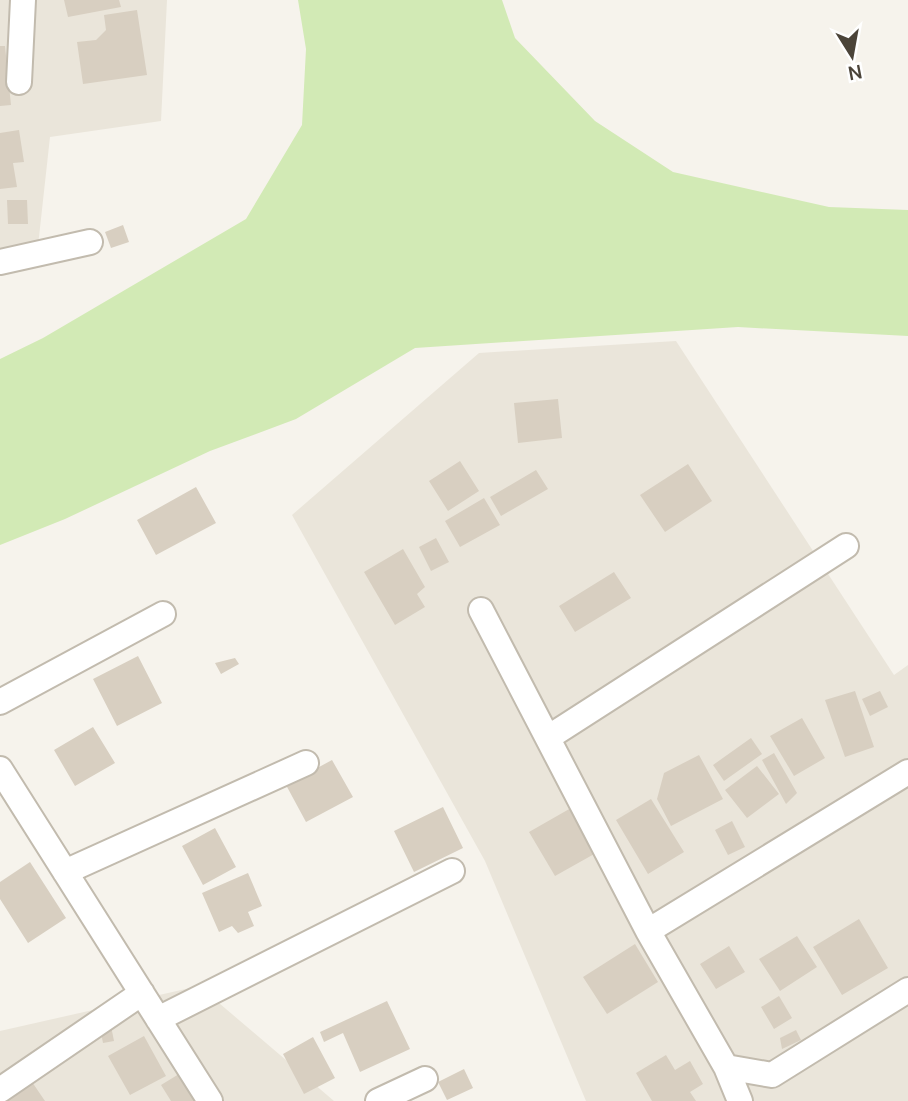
<svg xmlns="http://www.w3.org/2000/svg" width="908" height="1101" font-family="Manrope,sans-serif">
  <rect width="100%" height="100%" fill="#f6f3ec"/>
  <path fill="#eae5da" d="M 0,0 L 167,0 L 161,121 L 50,137 L 36,264 L 0,275 Z
    M 676,341 L 894,675 L 908,665 L 908,1101 L 586,1101 L 485,861 L 292,515 L 479,353 Z
    M 199,986 L 334,1101 L 0,1101 L 0,1031 Z"/>
  <path fill="#d2eab5" d="M 298,0 L 502,0 L 515,38 L 595,121 L 673,172 L 829,207 L 908,210 L 908,336 L 738,327 L 415,348 L 296,419 L 210,451 L 65,519 L 0,545 L 0,359 L 43,338 L 246,219 L 302,125 L 306,49 Z"/>
  <path fill="#d8cfc1" d="M 64,0 L 119,0 L 121,7 L 68,17 Z
    M 137,10 L 147,75 L 83,84 L 77,42 L 96,40 L 106,30 L 104,15 Z
    M 0,46 L 5,46 L 11,105 L 0,106 Z
    M 19,130 L 24,162 L 13,163 L 17,187 L 0,189 L 0,133 Z
    M 7,200 L 27,200 L 28,224 L 8,224 Z
    M 123,225 L 129,242 L 111,248 L 105,232 Z
    M 558,399 L 562,438 L 518,443 L 514,403 Z
    M 460,461 L 479,491 L 448,511 L 429,481 Z
    M 688,464 L 712,501 L 665,532 L 640,495 Z
    M 536,470 L 548,489 L 501,516 L 490,497 Z
    M 196,487 L 216,523 L 156,555 L 137,520 Z
    M 484,498 L 500,525 L 460,547 L 445,521 Z
    M 436,538 L 449,562 L 431,571 L 419,547 Z
    M 403,549 L 425,587 L 417,594 L 425,607 L 395,625 L 364,572 Z
    M 614,572 L 631,598 L 575,632 L 559,606 Z
    M 138,656 L 162,703 L 117,726 L 93,679 Z
    M 235,658 L 239,664 L 221,674 L 215,663 Z
    M 855,691 L 874,747 L 845,757 L 825,700 Z
    M 880,691 L 888,707 L 870,716 L 862,699 Z
    M 802,718 L 825,758 L 794,776 L 770,736 Z
    M 93,727 L 115,763 L 75,786 L 54,750 Z
    M 751,738 L 762,754 L 724,781 L 713,765 Z
    M 774,753 L 797,793 L 786,804 L 762,760 Z
    M 699,755 L 723,799 L 671,826 L 657,799 L 664,773 Z
    M 332,760 L 353,797 L 306,822 L 286,785 Z
    M 757,766 L 779,794 L 747,818 L 725,790 Z
    M 651,799 L 684,852 L 648,874 L 616,820 Z
    M 443,807 L 463,848 L 414,872 L 394,831 Z
    M 571,808 L 596,853 L 555,876 L 529,832 Z
    M 732,821 L 745,847 L 728,855 L 715,830 Z
    M 215,828 L 236,867 L 203,885 L 182,846 Z
    M 30,862 L 66,918 L 28,943 L 0,899 L 0,882 Z
    M 248,873 L 262,906 L 248,912 L 254,926 L 238,933 L 232,926 L 219,932 L 202,893 Z
    M 859,919 L 888,968 L 842,995 L 813,947 Z
    M 797,936 L 817,967 L 780,991 L 759,959 Z
    M 635,944 L 658,982 L 607,1014 L 583,977 Z
    M 729,946 L 745,972 L 716,989 L 700,964 Z
    M 779,996 L 792,1018 L 774,1029 L 761,1007 Z
    M 387,1001 L 410,1049 L 360,1072 L 343,1033 L 324,1042 L 320,1032 Z
    M 111,1026 L 114,1041 L 103,1043 L 100,1028 Z
    M 796,1030 L 801,1040 L 782,1049 L 780,1038 Z
    M 144,1036 L 166,1076 L 130,1095 L 108,1056 Z
    M 313,1037 L 335,1078 L 304,1094 L 283,1054 Z
    M 666,1055 L 675,1070 L 690,1061 L 703,1084 L 690,1092 L 696,1101 L 652,1101 L 636,1073 Z
    M 464,1069 L 473,1088 L 447,1100 L 438,1082 Z
    M 179,1074 L 196,1101 L 171,1101 L 161,1085 Z
    M 30,1079 L 45,1101 L 0,1101 Z"/>
  <g fill="none" stroke-linecap="round" stroke-linejoin="round">
    <defs>
      <path id="minor" d="M 19,82 L 23,0
        M 0,262 L 90,242
        M 481,610 L 648,931 L 726,1067 L 740,1101
        M 0,702 L 163,614
        M 549,737 L 846,546
        M 0,769 L 210,1101
        M 65,872 L 306,763
        M 648,931 L 908,772
        M 158,1019 L 452,871
        M 726,1067 L 772,1075 L 908,990
        M 0,1090 L 142,993
        M 378,1101 L 425,1079"/>
    </defs>
    <use href="#minor" stroke="#c2bbae" stroke-width="28"/>
    <use href="#minor" stroke="#fff" stroke-width="24"/>
  </g>
  <g transform="translate(852 56) rotate(169)" stroke="#ffffff" stroke-width="5" paint-order="stroke">
  <path d="M0-5L12 26L0 18L-12 26Z" fill="#4b4439"/>
  <text y="-10" font-size="19" font-weight="bold" text-anchor="middle" fill="#4b4439">N</text>
  </g>
</svg>
